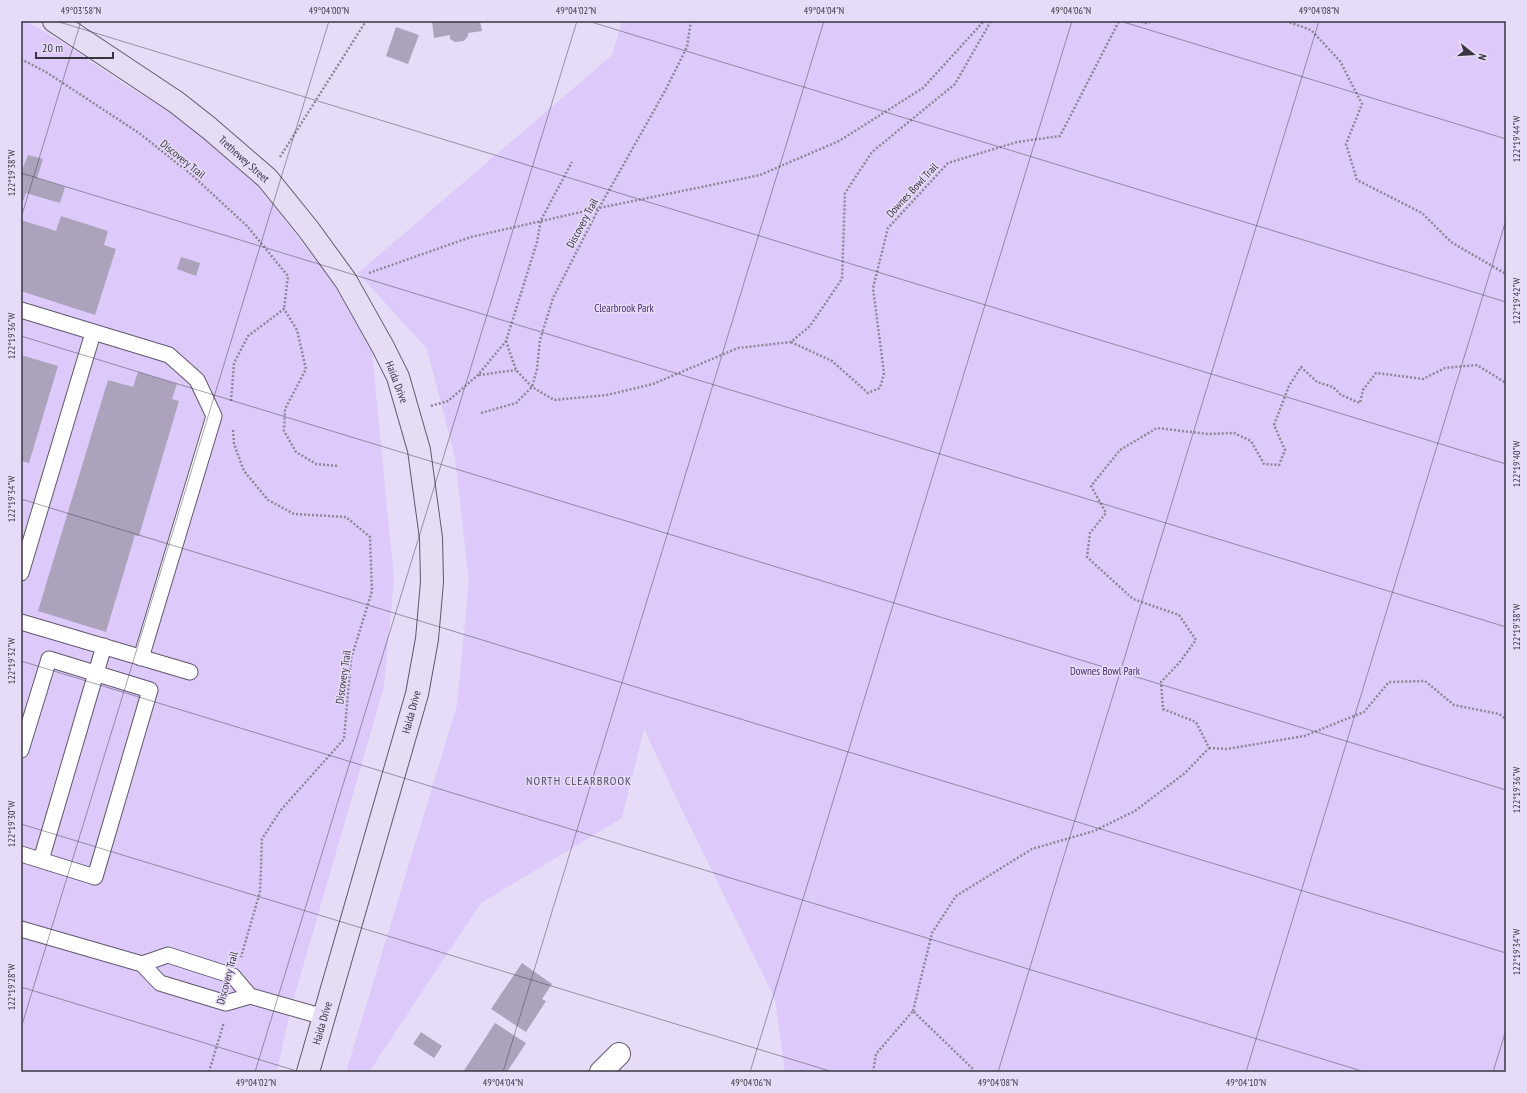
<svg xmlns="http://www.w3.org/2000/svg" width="1527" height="1093" font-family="'PT Sans Narrow',sans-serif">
  <rect width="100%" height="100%" fill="#e7dcf7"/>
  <path fill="#ddcafb" d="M 21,21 L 26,21 L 62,42 L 130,88 L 172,112 L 258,186 L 334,284 L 372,351 L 394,579 L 384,687 L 291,1008 L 277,1072 L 21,1072 Z
    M 622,21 L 1506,21 L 1506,1072 L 785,1072 L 775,999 L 682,810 L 644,729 L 622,818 L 481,903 L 369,1072 L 346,1072 L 457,705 L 469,581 L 455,458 L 427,349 L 358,273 L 612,55 Z"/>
  <path fill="#aca2bc" d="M 432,21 L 480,21 L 482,31 L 468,33 L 468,36 L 464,41 L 455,42 L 450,39 L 450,35 L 434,38 Z
    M 396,27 L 419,35 L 408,64 L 386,56 Z
    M 28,155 L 43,159 L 37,178 L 65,187 L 60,203 L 26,193 L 23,201 L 21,200 L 21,173 Z
    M 61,216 L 108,231 L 104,245 L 116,249 L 95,315 L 21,291 L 21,220 L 56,231 Z
    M 181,257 L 200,263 L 196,276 L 177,269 Z
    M 21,355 L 58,366 L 29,463 L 21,461 Z
    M 138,372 L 177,384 L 172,399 L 179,401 L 139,536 L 135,535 L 106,632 L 38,611 L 108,380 L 133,387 Z
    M 522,963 L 552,984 L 542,999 L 546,1001 L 526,1032 L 491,1009 Z
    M 495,1023 L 526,1043 L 507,1072 L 463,1072 Z
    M 421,1032 L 442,1046 L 434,1058 L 413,1044 Z"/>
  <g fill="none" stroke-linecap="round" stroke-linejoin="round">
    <defs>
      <path id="lane" d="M 21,310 L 169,355 L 197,380 L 214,416 L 141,658
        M 21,573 L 93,333
        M 21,622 L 190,672
        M 21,750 L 49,659 L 150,690 L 95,877 L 21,854
        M 41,860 L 104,646
        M 21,929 L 142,964
        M 250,996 L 233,976 L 168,955 L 142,964 L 160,983 L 226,1003 L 250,996 L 324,1017"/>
      <path id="street" d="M 601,1072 L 619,1054"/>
      <path id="secondary" d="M 54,21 L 176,102 L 209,128 L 267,178 L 309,230 L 346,281 L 383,347 L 398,377 L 419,450 L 431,538 L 432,582 L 427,639 L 417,694 L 308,1072"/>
    </defs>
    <use href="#lane" stroke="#60576e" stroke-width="17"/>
    <use href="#street" stroke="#60576e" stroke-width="24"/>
    <use href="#secondary" stroke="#60576e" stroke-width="24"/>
    <path stroke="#8d8698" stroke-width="2.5" stroke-dasharray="2 2" stroke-linecap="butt" d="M 1137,21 L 1146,23 L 1154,21
      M 1286,21 L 1311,30 L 1340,61 L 1362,104 L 1346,144 L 1357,180 L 1422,213 L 1451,242 L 1506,274
      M 21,59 L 46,72 L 139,133 L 192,175 L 247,226 L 288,276 L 284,309
      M 280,157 L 366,21
      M 369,273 L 471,237 L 599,208 L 760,175 L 839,141 L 923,88 L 984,21
      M 506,341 L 516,370 L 532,387 L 554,400 L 607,395 L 653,384 L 738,348 L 791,342 L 810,326 L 842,279 L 845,193 L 872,152 L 955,84 L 991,21
      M 791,342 L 832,361 L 868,393 L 880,388 L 884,373 L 873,288 L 888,228 L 948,163 L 1017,142 L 1060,136 L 1119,21
      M 479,375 L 516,370
      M 231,401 L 234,363 L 248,336 L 284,309 L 297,330 L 306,369 L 285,409 L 284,431 L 296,452 L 316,464 L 339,466
      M 431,406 L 448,401 L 478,375 L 506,341 L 537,242 L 541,220 L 572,162
      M 481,413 L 516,403 L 532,387 L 537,369 L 540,340 L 553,298 L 599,208 L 665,91 L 687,47 L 691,21
      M 233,430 L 234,444 L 244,471 L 268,500 L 294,514 L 346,517 L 370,537 L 372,591 L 351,659 L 344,739 L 280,811 L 262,839 L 260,892 L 241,957
      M 1209,748 L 1227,749 L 1304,736 L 1364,712 L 1389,682 L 1425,681 L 1454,705 L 1499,714 L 1506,719
      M 913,1011 L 932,933 L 956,896 L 1032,849 L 1094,831 L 1135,811 L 1185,773 L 1209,748 L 1196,722 L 1163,709 L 1161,682 L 1179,663 L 1196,640 L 1179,615 L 1133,599 L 1087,557 L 1090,533 L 1106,513 L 1091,486 L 1120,450 L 1157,428 L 1208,434 L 1234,433 L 1251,441 L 1264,464 L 1279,465 L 1285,450 L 1274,425 L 1289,386 L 1301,367 L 1317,382 L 1333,387 L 1341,395 L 1360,403 L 1363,390 L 1376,373 L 1423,379 L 1445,368 L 1477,365 L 1506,383
      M 209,1072 L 224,1022
      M 873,1072 L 876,1054 L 913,1011 L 973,1069 L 973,1072"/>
    <use href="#lane" stroke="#fff" stroke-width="15"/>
    <use href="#street" stroke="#fff" stroke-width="22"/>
    <use href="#secondary" stroke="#e6dcf4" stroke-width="22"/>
  </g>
  <path fill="none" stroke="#393540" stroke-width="1" stroke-opacity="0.45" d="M 56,21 L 1506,464M 588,21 L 1506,302M 1120,21 L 1506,139M 21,173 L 1506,627M 21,218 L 81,21M 21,336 L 1506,790M 21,499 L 1506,953M 21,661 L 1365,1072M 21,824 L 833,1072M 21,987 L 300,1072M 21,1028 L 329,21M 255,1072 L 577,21M 503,1072 L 824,21M 750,1072 L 1072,21M 998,1072 L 1319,21M 1246,1072 L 1506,220M 1493,1072 L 1506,1030"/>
  <g text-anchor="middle" stroke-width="3" stroke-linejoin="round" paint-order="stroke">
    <g font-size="11" fill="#393540" stroke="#e7dcf7">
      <text transform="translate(183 159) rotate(39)" y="4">Discovery Trail</text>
      <text transform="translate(244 159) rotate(42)" y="4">Trethewey Street</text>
      <text transform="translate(912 190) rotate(-47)" y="4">Downes Bowl Trail</text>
      <text transform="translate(582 223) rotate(-62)" y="4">Discovery Trail</text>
      <text transform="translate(397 382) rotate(69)" y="4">Haida Drive</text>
      <text transform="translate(343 677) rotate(-82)" y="4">Discovery Trail</text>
      <text transform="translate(411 712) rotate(-75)" y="4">Haida Drive</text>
      <text transform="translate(227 978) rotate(-75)" y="4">Discovery Trail</text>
      <text transform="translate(322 1023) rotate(-74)" y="4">Haida Drive</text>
    </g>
    <g font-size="11" fill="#4b2a6e" stroke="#e7dcf7">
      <text x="624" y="312">Clearbrook Park</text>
      <text x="1105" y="675">Downes Bowl Park</text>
    </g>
    <g font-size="12" letter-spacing="1" fill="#554c63" stroke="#e7dcf7">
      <text x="579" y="785">NORTH CLEARBROOK</text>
    </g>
  </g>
  <rect width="1527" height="1093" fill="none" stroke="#e7dcf7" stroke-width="44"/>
  <g transform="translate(1473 54) rotate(107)" stroke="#e7dcf7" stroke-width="3" paint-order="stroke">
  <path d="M0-3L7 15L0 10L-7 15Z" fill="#393540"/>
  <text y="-6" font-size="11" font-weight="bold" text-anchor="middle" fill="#393540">N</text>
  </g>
  <path d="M36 52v6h77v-6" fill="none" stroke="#393540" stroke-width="2"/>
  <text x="42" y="52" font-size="12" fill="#393540" stroke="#e7dcf7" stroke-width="3" paint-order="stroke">20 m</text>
  <rect x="22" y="22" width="1483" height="1049" fill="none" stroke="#393540" stroke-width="1.5"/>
  <g font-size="10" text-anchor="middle" fill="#393540">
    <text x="81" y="14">49°03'58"N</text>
    <text x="329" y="14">49°04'00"N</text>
    <text x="576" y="14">49°04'02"N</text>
    <text x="824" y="14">49°04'04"N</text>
    <text x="1071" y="14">49°04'06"N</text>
    <text x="1319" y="14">49°04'08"N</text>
    <text transform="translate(1516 139) rotate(-90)" y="4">122°19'44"W</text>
    <text transform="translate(11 173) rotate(-90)" y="4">122°19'38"W</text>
    <text transform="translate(1516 301) rotate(-90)" y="4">122°19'42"W</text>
    <text transform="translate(11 336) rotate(-90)" y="4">122°19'36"W</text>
    <text transform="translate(1516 464) rotate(-90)" y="4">122°19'40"W</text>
    <text transform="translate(11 499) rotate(-90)" y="4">122°19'34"W</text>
    <text transform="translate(1516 627) rotate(-90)" y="4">122°19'38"W</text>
    <text transform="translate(11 661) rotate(-90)" y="4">122°19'32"W</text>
    <text transform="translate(1516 790) rotate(-90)" y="4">122°19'36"W</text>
    <text transform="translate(11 824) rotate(-90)" y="4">122°19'30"W</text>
    <text transform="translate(1516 952) rotate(-90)" y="4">122°19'34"W</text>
    <text transform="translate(11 987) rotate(-90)" y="4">122°19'28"W</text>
    <text x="256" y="1086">49°04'02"N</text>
    <text x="503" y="1086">49°04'04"N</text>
    <text x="751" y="1086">49°04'06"N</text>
    <text x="998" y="1086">49°04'08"N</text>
    <text x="1246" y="1086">49°04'10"N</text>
  </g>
</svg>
